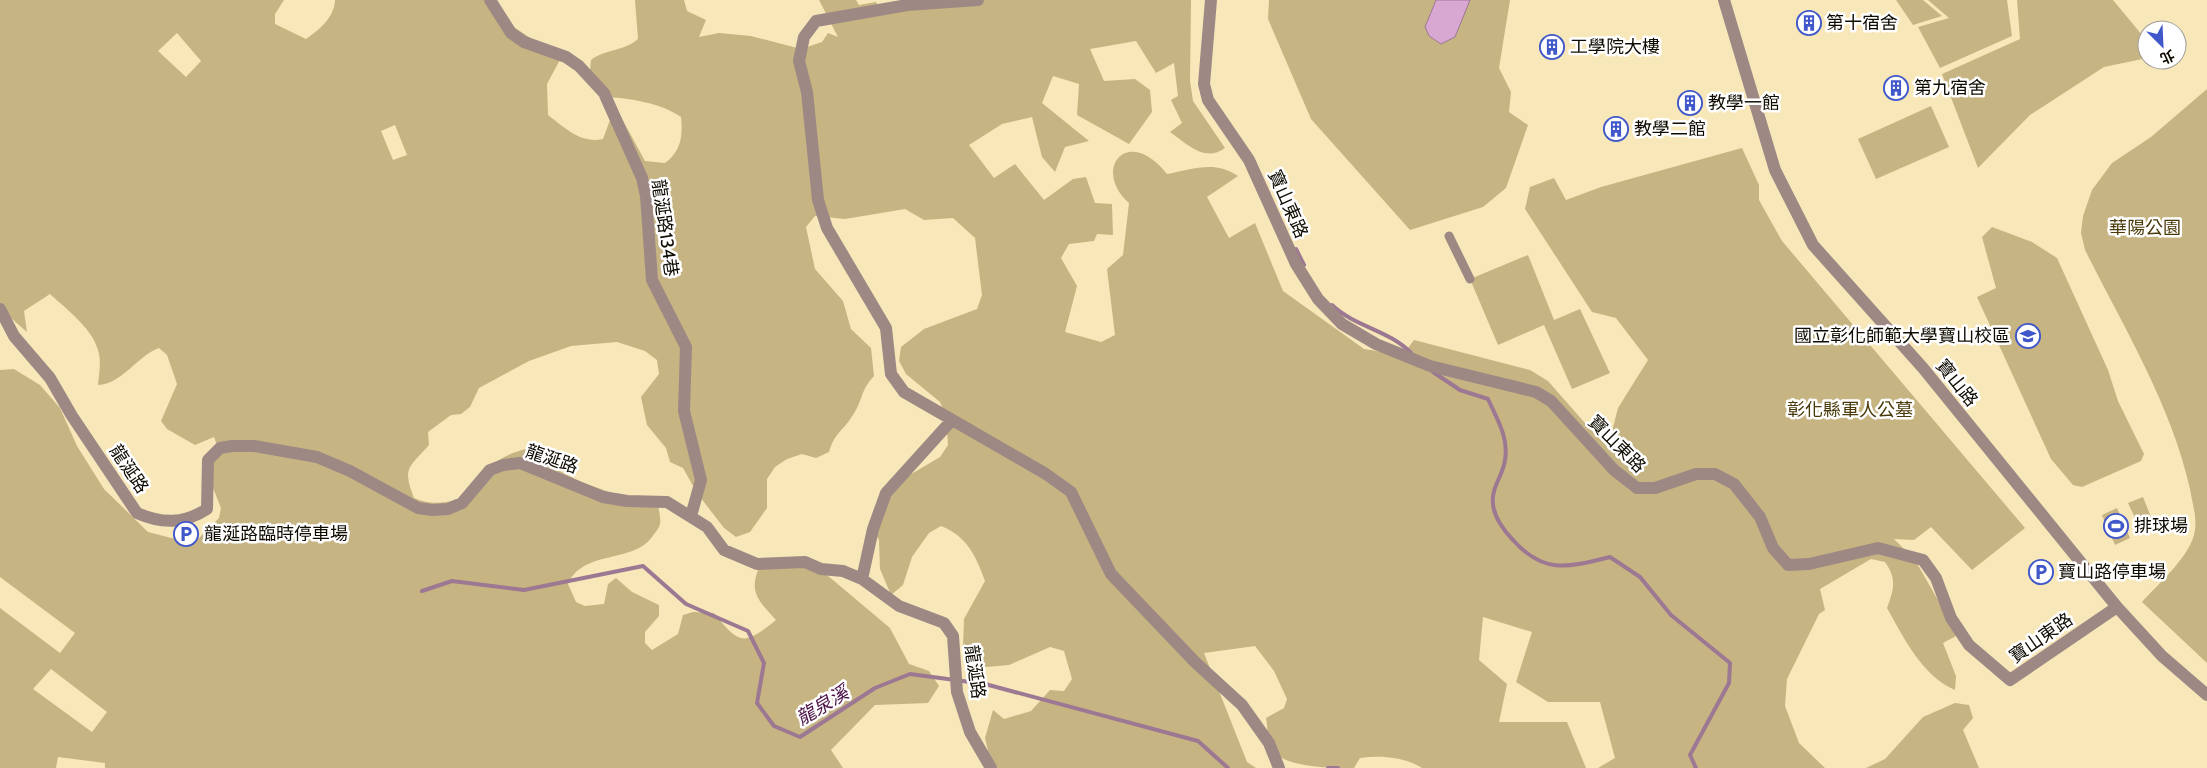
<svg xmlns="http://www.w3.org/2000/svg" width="2207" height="768" font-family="Cabin,'Noto Sans TC',sans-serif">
  <rect width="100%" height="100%" fill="#f8e7b9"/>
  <path fill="#c7b483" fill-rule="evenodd" d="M 0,0 L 284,0 L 275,14 L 275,24 L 306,39 C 320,29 334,18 335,0 L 488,0 L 500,18 L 561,58 L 547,84 L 548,115 C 565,128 581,144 603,139 L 610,120 L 621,117 L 645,161 L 665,163 C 681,151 683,136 681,117 C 661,103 629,98 605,97 L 590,70 L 591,60 C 605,49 625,51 638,39 L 635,0 L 684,0 L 687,11 L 706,20 L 699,37 L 719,33 L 751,36 L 801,49 L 822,42 L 828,33 L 838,37 L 819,0 L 856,0 L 859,5 L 876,2 L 882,13 L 908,0 L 1191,0 L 1190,81 L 1193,101 L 1225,148 C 1205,163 1187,144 1170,132 L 1182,123 L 1171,100 L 1178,96 L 1174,63 L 1156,73 L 1136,41 L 1090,49 L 1104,81 L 1135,79 L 1150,90 L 1152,112 L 1129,144 L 1077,115 L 1079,84 L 1053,76 L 1042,103 L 1089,141 L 1065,147 L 1055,172 L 1042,157 L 1032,117 L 1002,124 L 969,145 L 994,178 L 1015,164 L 1044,200 L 1073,179 L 1086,177 L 1095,203 L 1112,204 L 1113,235 L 1097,234 L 1094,241 L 1069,244 L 1061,258 L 1077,286 L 1065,332 L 1101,342 L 1115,335 L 1107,269 L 1123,255 L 1129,203 C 1091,169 1128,124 1167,174 C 1193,169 1215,160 1238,176 L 1207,197 L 1229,238 L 1255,223 L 1283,291 L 1364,349 L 1403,355 L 1414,340 L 1530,370 L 1548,381 L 1591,430 L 1609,443 L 1618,408 L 1648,360 L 1616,318 L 1592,312 L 1525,209 L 1530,187 L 1554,178 L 1566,200 L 1601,187 L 1742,148 L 1759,185 L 1759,200 L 1782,241 L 2025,528 L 1972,570 L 1931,527 L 1914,540 L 1894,539 L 1915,560 L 1954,628 L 1956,636 L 1943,643 L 1956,676 L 1955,690 C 1922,676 1904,638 1887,608 C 1894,589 1897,579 1885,562 L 1871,559 L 1820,589 L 1825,610 L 1819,614 L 1787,679 L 1785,706 L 1799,743 L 1825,768 L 1598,768 L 1615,758 L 1600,702 L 1548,702 L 1516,682 L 1532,632 L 1483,617 L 1479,660 L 1507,684 L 1499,722 L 1567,722 L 1586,768 L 1422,768 C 1405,757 1381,755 1360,758 L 1354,768 C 1332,768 1285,768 1272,750 C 1267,742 1268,727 1266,718 L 1284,708 L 1287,699 L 1274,671 L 1255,646 L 1204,653 L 1247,762 L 1256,768 L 992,768 L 985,738 L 993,710 L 1004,719 L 1031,711 L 1050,690 L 1064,691 L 1072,679 L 1064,651 L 1050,647 L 1009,665 L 986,667 L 972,660 L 963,648 L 964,619 L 985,581 C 976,556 967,536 941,526 L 929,533 L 912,557 L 903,585 L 891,595 L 880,569 L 879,540 L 872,527 L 875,513 L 903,479 L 940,457 L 948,445 L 946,416 L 940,402 L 906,374 L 899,361 L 901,347 L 924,329 L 977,309 L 982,295 L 975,238 L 953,218 L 924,220 L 905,209 L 845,219 L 815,216 L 806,227 L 815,269 L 843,301 L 851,329 L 871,348 L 874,376 C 860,391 863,400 853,415 C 843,431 835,432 829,452 L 816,458 L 802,454 L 787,459 L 775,467 L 767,479 L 767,508 L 750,532 L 736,537 L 724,528 L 697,493 L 683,468 L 670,462 L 666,448 L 647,425 L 641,397 L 659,374 L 657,360 L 645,351 L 617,342 L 571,346 L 529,361 L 479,388 L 470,407 L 461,414 L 451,415 L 428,432 L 429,445 C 409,468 402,467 414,498 C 430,506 458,504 472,491 C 482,482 488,469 498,461 C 509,453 521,450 534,447 L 546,464 L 581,482 L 629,499 L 658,505 C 659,511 661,519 660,524 C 659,528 656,532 654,534 C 636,565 584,548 568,584 L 576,602 L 585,606 L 604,604 L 608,584 L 616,578 L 632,592 L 659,605 L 659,616 L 645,632 L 645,643 L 652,650 L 678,634 L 683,615 L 693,612 L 714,613 C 739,644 743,647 776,620 C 760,602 748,593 759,568 L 808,567 L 827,575 L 890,628 L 909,664 L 929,671 L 939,686 L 928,703 L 875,705 L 831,750 L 843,768 L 105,768 L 105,763 L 58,757 L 56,768 L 0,768 L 0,608 L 60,653 L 75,633 L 0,577 L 0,370 L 14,369 L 40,385 L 60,408 L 77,446 L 104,489 L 148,532 L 187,542 L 197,540 L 219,518 L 221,508 L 209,478 L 211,458 L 219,451 L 214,437 L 195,445 L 167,429 L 161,421 L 177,384 L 167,355 L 159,348 C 137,356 122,384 98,385 C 99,375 101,363 99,354 C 94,329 67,310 50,294 L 24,311 L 27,332 L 11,318 L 0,314 ZM 177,33 L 201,61 L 186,77 L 158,51 ZM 395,125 L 407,155 L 393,160 L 381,131 ZM 51,669 L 107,712 L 92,732 L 33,689 Z
    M 1269,0 L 1510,0 L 1499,68 L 1511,92 L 1509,112 L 1528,125 L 1506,188 L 1483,207 L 1410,230 L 1311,119 L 1268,19 Z
    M 1896,0 L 1923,0 L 1942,16 L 1913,25 Z
    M 1928,0 L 2007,0 L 2012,36 L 1940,68 L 1918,27 L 1949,18 Z
    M 2017,0 L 2113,0 L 2147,41 L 2147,58 L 2104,67 L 2030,115 L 1978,168 L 1942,74 L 2020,39 Z
    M 2207,89 L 2207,663 L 2142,602 C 2158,584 2192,555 2195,530 C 2197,517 2192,502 2190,489 C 2171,404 2124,328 2085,250 L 2081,233 L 2083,216 L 2092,190 L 2112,163 L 2151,137 Z
    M 1931,106 L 1949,147 L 1876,179 L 1858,139 Z
    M 1992,227 L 2032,242 L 2057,258 L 2108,370 L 2118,401 L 2144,454 L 2141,461 L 2082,487 L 2073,485 L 2051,459 L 1977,297 L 1996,288 L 1982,237 Z
    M 1528,255 L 1554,320 L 1580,309 L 1610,373 L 1572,389 L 1544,325 L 1498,345 L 1470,279 Z
    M 2143,497 L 2155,527 L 2142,533 L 2128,503 Z
    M 2117,508 L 2130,538 L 2115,545 L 2102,515 Z
    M 1955,703 L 1969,705 L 1973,718 L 1963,730 L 1979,768 L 1866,768 L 1885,759 L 1923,717 Z"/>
  <path fill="#d8a7d2" stroke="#9c7893" d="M 1436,0 L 1470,0 L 1455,37 L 1441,44 L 1429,36 L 1425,27 Z"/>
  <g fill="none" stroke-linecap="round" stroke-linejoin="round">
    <path stroke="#9c7893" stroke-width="4" d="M 1296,249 L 1304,265
      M 1332,305 C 1355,327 1389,330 1411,353
      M 1433,372 L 1460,390 L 1488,399 C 1497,419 1509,438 1505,460 C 1503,476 1491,487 1493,504 C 1494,517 1504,531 1513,540 C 1544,575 1569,567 1610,557 L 1640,577 L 1671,615 L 1730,663 L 1729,683 L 1690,755 L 1696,768
      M 422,591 L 452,581 L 524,590 L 643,566 L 686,604 L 748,631 L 764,663 L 757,703 L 774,726 L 800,737 L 875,688 L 910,674 L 985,684 L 1198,741 L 1228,768
      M 1328,768 L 1338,768"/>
    <path stroke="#9e8884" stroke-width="9" d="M 1449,236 L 1470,279"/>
    <path stroke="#9e8884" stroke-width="12" d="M 490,0 L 511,33 L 524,42 L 566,57 L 579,66 L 604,93 L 642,178 L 646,196 L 652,280 L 686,347 L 684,411 L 701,480 L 691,516
      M 978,0 L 907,5 L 816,21 L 804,37 L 799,61 L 807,92 L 818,200 L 827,228 L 886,328 L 891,374 L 904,392 L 1046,474 L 1071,492 L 1111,574 L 1195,662 L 1242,705 L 1269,743 L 1279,768
      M 1211,0 L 1204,84 L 1208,100 L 1249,160 L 1296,264 L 1318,299 L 1342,324 L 1376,344 L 1430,366 L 1536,392 L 1551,401 L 1614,470 L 1637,488 L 1655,488 L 1696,474 L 1715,474 L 1734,484 L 1760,517 L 1773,548 L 1788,565 L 1809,564 L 1878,548 L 1923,560 L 1936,578 L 1951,618 L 1969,645 L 2010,680 L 2117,607
      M 1724,0 L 1775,170 L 1813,245 L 1923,368 L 2117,607 L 2162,656 L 2207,695
      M 0,309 L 14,336 L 50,378 L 72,416 L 137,513 C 162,524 184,524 207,509 L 208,460 L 220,448 L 232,446 L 254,446 L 317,457 L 350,471 L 418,508 L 432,510 L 448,509 L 462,503 L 490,470 L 503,465 L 520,463 L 603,497 L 627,501 L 667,502 L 707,527 L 724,550 L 757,564 L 805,562 L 821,569 L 843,571 L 862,579 L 899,606 L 944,623 L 953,636 L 957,692 L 970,732 L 991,768
      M 862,579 L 873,529 L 886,493 L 952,420"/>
  </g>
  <defs>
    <symbol id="building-ring" viewBox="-11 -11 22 22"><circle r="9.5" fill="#fff" stroke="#4057ca" stroke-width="1.5"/><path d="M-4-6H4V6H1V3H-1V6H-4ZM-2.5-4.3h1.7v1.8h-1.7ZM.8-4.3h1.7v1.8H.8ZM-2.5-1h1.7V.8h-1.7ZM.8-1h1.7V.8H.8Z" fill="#4057ca"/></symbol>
    <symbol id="university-ring" viewBox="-11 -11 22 22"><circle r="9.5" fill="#fff" stroke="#4057ca" stroke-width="1.5"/><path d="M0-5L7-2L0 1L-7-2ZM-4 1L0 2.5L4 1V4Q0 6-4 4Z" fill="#4057ca"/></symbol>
    <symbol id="stadium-ring" viewBox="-11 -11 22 22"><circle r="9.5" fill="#fff" stroke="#4057ca" stroke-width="1.5"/><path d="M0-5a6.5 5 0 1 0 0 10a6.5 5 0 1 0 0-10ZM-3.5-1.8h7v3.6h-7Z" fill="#4057ca"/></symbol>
    <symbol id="parking-ring" viewBox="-11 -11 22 22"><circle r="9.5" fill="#fff" stroke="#4057ca" stroke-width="1.5"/><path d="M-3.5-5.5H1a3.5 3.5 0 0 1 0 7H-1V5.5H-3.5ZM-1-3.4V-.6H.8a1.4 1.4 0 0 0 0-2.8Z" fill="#4057ca"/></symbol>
  </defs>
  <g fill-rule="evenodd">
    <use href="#building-ring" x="1795" y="9" width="28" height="28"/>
    <use href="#building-ring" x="1538" y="33" width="28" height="28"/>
    <use href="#building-ring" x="1882" y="74" width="28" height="28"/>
    <use href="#building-ring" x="1676" y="89" width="28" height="28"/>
    <use href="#building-ring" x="1602" y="115" width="28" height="28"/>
    <use href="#university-ring" x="2014" y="322" width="28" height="28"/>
    <use href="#stadium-ring" x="2102" y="512" width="28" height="28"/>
    <use href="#parking-ring" x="172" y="520" width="28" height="28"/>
    <use href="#parking-ring" x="2027" y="558" width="28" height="28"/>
  </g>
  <g text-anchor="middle" stroke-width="5" stroke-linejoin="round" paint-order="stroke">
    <g font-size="18" fill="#100b00" stroke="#fff" text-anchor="start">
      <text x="1826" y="29">第十宿舍</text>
      <text x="1570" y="53">工學院大樓</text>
      <text x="1914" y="94">第九宿舍</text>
      <text x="1708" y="109">教學一館</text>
      <text x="1634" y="135">教學二館</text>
      <text x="2010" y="342" text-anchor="end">國立彰化師範大學寶山校區</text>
      <text x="2134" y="532">排球場</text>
      <text x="204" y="540">龍涎路臨時停車場</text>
      <text x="2058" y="578">寶山路停車場</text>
    </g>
    <g font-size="18" fill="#100b00" stroke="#fff">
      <text transform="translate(1288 204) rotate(66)" y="6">寶山東路</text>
      <text transform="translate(665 228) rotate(82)" y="6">龍涎路134巷</text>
      <text transform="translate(1957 383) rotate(51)" y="6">寶山路</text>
      <text transform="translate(1617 444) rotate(45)" y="6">寶山東路</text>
      <text transform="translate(552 459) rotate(19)" y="6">龍涎路</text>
      <text transform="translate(129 469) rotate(56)" y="6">龍涎路</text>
      <text transform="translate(2041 638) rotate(-35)" y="6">寶山東路</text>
      <text transform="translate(975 672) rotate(82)" y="6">龍涎路</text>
    </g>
    <g font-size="18" fill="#4a3a09" stroke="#fff">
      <text x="2145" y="234">華陽公園</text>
      <text x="1850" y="416">彰化縣軍人公墓</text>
    </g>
    <g font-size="19" font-style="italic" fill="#4c1248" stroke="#fff">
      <text transform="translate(822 705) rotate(-31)" y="7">龍泉溪</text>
    </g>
  </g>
  <g transform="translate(2162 45) rotate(156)"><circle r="24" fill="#ffffff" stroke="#9f9d99"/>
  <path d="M0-4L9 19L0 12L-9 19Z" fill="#4057ca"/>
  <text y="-8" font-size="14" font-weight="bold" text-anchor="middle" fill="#100b00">北</text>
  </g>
</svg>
